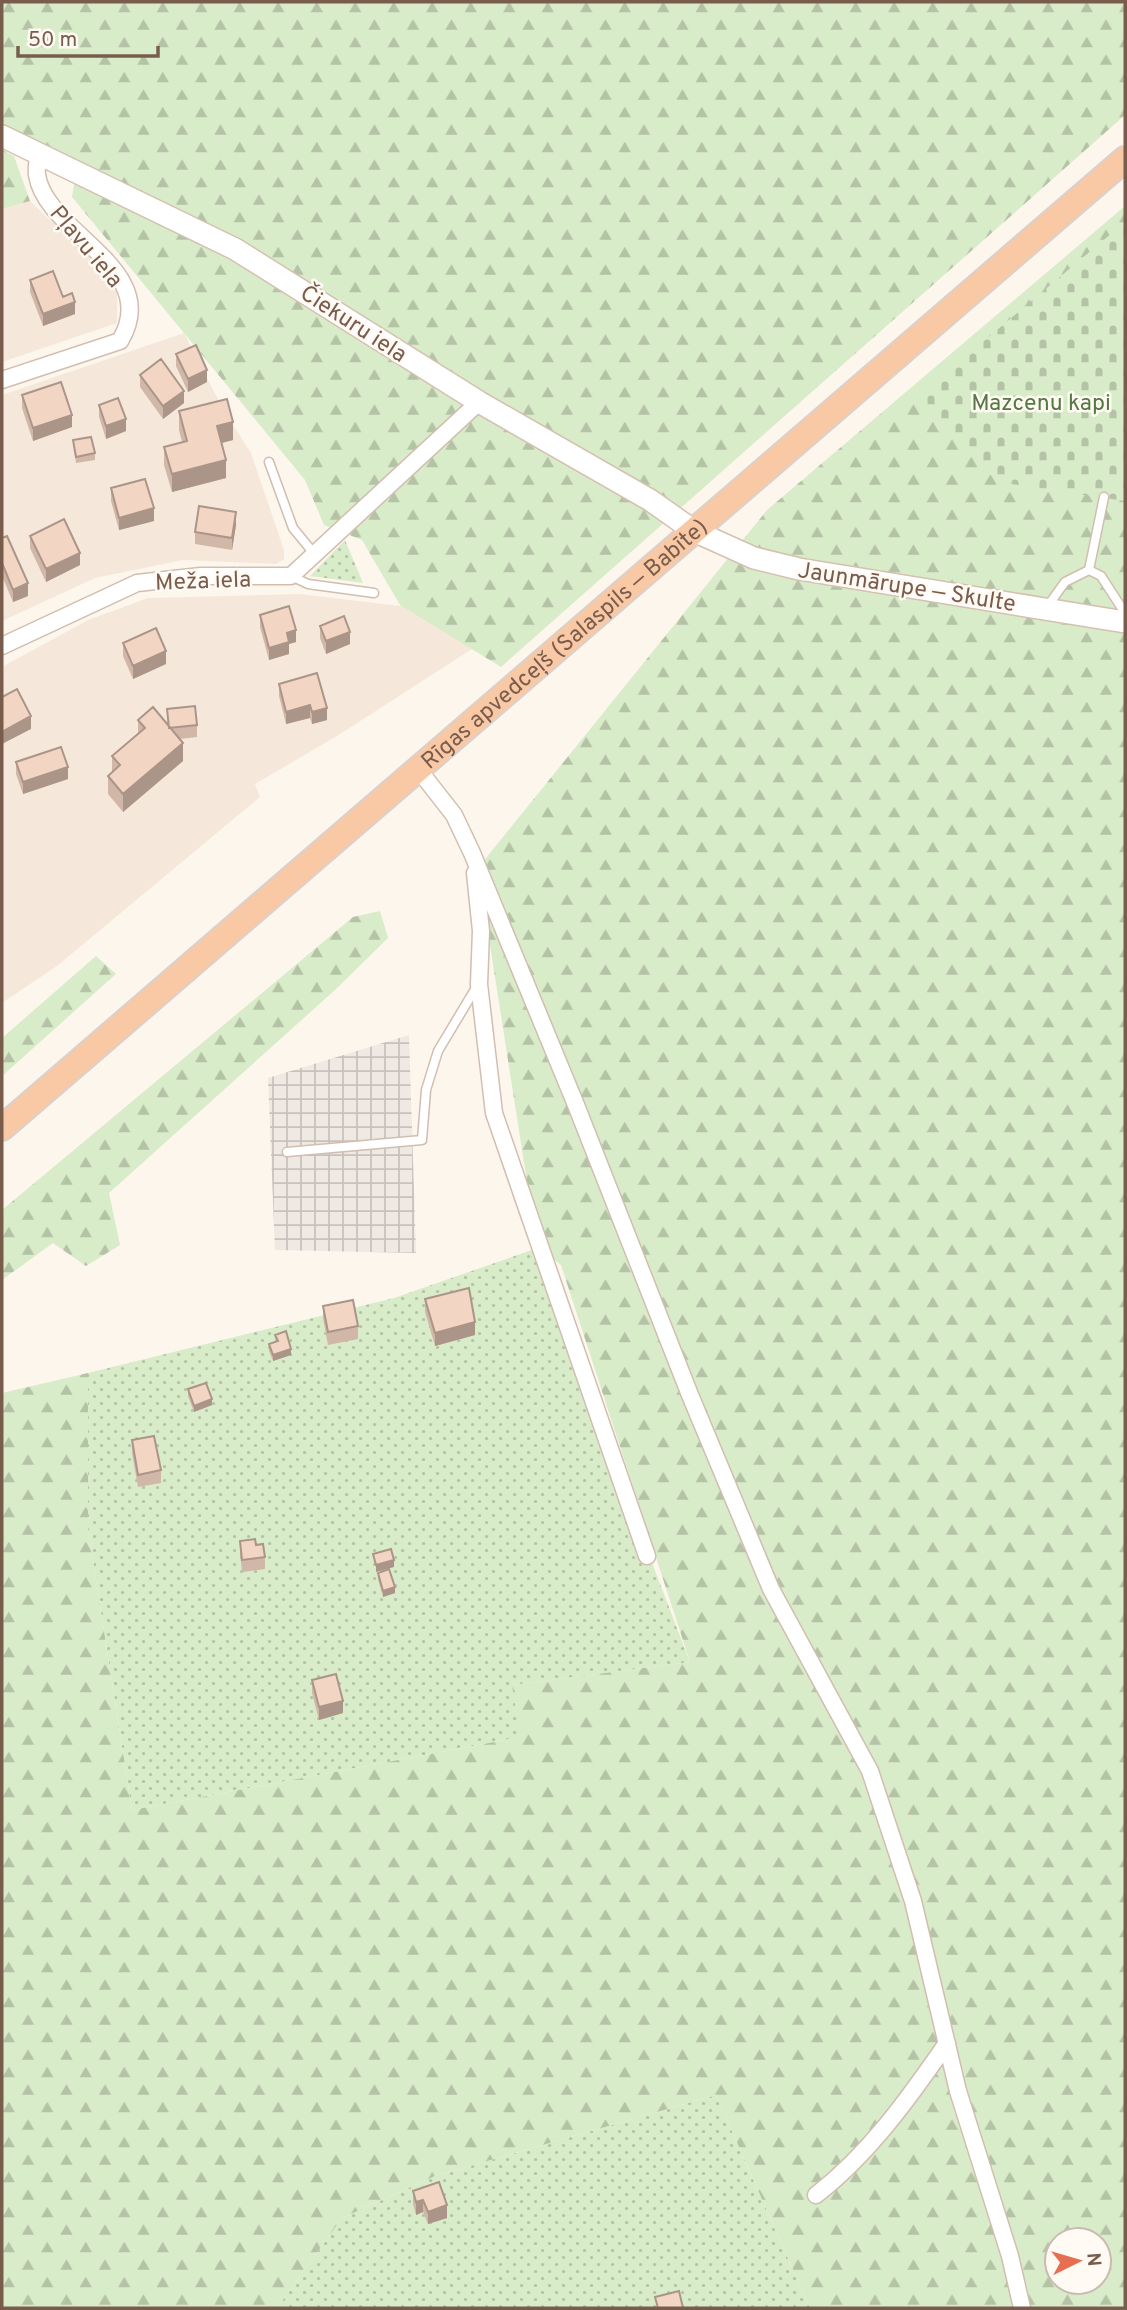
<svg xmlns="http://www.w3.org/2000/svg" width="1127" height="2310" font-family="Overpass,sans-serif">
  <defs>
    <pattern id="industrial-grid" width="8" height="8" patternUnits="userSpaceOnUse" patternTransform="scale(1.75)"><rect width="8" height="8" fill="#efe9e4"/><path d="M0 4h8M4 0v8" fill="none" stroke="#c7c0bb"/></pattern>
    <pattern id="grass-dots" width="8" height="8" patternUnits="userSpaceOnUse" patternTransform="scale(1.75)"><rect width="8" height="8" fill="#d8ecc9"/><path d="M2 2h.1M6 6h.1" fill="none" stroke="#b4c2a5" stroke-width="1.8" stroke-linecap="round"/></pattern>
    <pattern id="forest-firs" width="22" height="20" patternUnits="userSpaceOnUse" patternTransform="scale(1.75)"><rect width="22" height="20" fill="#d8ecc9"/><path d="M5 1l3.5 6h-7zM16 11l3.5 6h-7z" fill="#b4c2a5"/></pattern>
    <pattern id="cemetery-stones" width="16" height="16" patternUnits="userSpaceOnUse" patternTransform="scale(1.75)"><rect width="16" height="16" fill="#d8ecc9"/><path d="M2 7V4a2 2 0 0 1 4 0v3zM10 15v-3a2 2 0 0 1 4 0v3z" fill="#b4c2a5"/></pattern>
  </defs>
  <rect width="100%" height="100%" fill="#fdf6ec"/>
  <path fill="#f5e8da" d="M 30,201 L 98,266 L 117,293 L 117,323 L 2,362 L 2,209 Z
    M 184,333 L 224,411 L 251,453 L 284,550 L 284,559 L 276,564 L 183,560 L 95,578 L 2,621 L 2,395 Z
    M 300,594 L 517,620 L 337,736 L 255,784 L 260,797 L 57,966 L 2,1003 L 2,667 L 88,620 L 148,598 Z"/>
  <path fill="url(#industrial-grid)" d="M 409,1035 L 416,1253 L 275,1250 L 268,1078 Z"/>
  <path fill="url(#grass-dots)" d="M 345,540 L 363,583 L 310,576 Z
    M 532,1250 L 690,1662 L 513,1685 L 521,1737 L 132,1810 L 88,1529 L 88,1373 L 394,1298 Z
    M 716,2095 L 810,2308 L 277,2308 L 342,2218 L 435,2176 Z"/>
  <path fill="url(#forest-firs)" fill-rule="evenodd" d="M 2,2 L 1125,2 L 1125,115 L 501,667 L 400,605 L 362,540 L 324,525 L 305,480 L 72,197 L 78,161 L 2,124 Z
    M 2,150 L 14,156 L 30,201 L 2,209 Z
    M 1125,206 L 1125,2308 L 810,2308 L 716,2095 L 435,2176 L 342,2218 L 277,2308 L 2,2308 L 2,1393 L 88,1373 L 88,1529 L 132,1810 L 520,1737 L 512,1685 L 690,1662 L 561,1265 L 537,1246 L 478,868 L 767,510 ZM 1057,2240 L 1099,2240 L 1099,2282 L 1057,2282 Z
    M 380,911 L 388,938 L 335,990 L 109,1193 L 120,1245 L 86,1266 L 53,1243 L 2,1280 L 2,1210 L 353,917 Z
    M 96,956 L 116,974 L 2,1076 L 2,1038 Z"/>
  <path fill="url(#cemetery-stones)" d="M 1125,222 L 1125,501 L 997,482 L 920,395 Z"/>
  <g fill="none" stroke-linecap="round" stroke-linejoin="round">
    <defs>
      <path id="service" d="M 269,462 L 293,528 L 316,556
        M 1089,570 L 1104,497
        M 291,576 L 308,584 L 374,593
        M 1047,607 L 1065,582 L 1089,570 L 1101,576 L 1125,613
        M 287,1152 L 422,1140 L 426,1090 L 438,1051 L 477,986"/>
      <path id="minor" d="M 2,380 L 120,341 C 164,268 46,234 37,175 C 36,168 38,160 38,153
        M 2,646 L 137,583 L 201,576 L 291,576 L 479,402
        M 418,769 L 454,815 L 472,853 L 576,1105 L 690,1395 L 771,1589 L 870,1771 L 913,1901 L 958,2091 L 1010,2256 L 1022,2308
        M 475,873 L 481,931 L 479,984 L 494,1113 L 647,1556
        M 816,2195 C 869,2154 909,2098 947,2043"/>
      <path id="secondary" d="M 2,136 L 235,249 L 479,402 L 650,500 L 694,531 L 754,558 L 799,569 L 1125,622"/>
      <g id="trunk">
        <path id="s1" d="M 2,1128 L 1125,159"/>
      </g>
    </defs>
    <use href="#service" stroke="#d1beb0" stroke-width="11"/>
    <use href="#minor" stroke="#d1beb0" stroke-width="19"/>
    <use href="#secondary" stroke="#d6c0b0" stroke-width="24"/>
    <use href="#trunk" stroke="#dad1cd" stroke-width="28"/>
    <use href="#service" stroke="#fff" stroke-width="8"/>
    <use href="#minor" stroke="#fff" stroke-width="16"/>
    <use href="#secondary" stroke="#fff" stroke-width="21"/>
    <use href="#trunk" stroke="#f9c8a4" stroke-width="24"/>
  </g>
  <path fill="#d1b7a8" d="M 30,280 L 63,297 L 75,314 L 43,326 L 30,292 Z
    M 176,354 L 207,382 L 188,392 L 176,366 Z
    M 140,375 L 184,403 L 163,419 L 140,387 Z
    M 22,395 L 72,427 L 33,441 L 22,408 Z
    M 99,405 L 126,431 L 106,439 L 99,417 Z
    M 179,411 L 233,440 L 222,443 L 226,478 L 172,492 L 164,465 L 164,447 L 182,442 L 179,430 Z
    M 73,440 L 95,453 L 95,460 L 76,463 Z
    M 111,488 L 154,521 L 119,530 L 111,501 Z
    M 236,525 L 232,550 L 195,544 L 195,532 Z
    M 30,536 L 80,565 L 46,582 L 30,548 Z
    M 2,538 L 28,596 L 13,602 L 2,576 Z
    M 260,615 L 296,642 L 289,644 L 289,654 L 269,660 L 260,627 Z
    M 320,626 L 350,644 L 326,654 L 320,638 Z
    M 123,643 L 166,664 L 133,679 L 123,656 Z
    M 317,673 L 327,720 L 312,724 L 310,718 L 286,724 L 279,696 L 279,684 Z
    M 167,709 L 197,725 L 197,737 L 180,739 L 183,761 L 123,812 L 108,794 L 108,776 L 112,772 L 112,756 L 138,734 L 138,720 L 168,725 Z
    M 16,762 L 68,779 L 23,794 L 16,774 Z
    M 425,1299 L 475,1335 L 435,1346 L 425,1312 Z
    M 323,1306 L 358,1326 L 358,1339 L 328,1345 L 323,1318 Z
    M 275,1335 L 291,1355 L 273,1361 L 269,1351 L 269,1344 L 276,1342 Z
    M 188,1389 L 212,1405 L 194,1412 L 188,1396 Z
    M 132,1440 L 161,1470 L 161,1483 L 138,1487 L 132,1453 Z
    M 240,1541 L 256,1545 L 265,1557 L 265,1569 L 242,1572 L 240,1553 Z
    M 378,1573 L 395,1593 L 383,1597 L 378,1579 Z
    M 312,1680 L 343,1713 L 319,1720 L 312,1693 Z
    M 413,2191 L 447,2218 L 428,2224 L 423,2212 L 416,2215 L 413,2204 Z"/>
  <path fill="#aa9588" d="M 75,302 L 75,314 L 43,326 L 43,314 Z
    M 207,370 L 207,382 L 188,392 L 188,379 Z
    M 184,391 L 184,403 L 163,419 L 163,406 Z
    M 72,415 L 72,427 L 33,441 L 33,428 Z
    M 126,419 L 126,431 L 106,439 L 106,426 Z
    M 233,422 L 233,440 L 217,444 L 217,426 Z
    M 226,460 L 226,478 L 172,492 L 172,474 Z
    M 154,508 L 154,521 L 119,530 L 119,518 Z
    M 236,512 L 236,525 L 232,550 L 232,538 Z
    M 80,553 L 80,565 L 46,582 L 46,569 Z
    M 28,583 L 28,596 L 13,602 L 13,590 Z
    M 296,630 L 296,642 L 289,644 L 289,654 L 269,660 L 269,648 L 287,633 Z
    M 350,632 L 350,644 L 326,654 L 326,641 Z
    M 166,651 L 166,664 L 133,679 L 133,666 Z
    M 310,705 L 310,718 L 286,724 L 286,712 Z
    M 327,708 L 327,720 L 312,724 L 312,712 Z
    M 31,716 L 31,729 L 2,744 L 2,732 Z
    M 183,743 L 183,761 L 123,812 L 123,794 Z
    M 68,767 L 68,779 L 23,794 L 23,782 Z
    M 475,1322 L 475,1335 L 435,1346 L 435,1333 Z
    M 291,1349 L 291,1355 L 273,1361 L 273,1355 Z
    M 212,1399 L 212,1405 L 194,1412 L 194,1406 Z
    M 394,1560 L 394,1567 L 376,1572 L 376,1565 Z
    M 395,1587 L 395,1593 L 383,1597 L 383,1591 Z
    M 343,1701 L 343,1713 L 319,1720 L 319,1707 Z
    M 423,2200 L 423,2212 L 416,2215 L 416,2202 Z
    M 447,2205 L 447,2218 L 428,2224 L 428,2212 Z"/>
  <path fill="#f3d5c3" stroke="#aa9588" stroke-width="2" d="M 53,271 L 63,297 L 72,293 L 75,302 L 43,314 L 30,280 Z
    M 196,345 L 207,370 L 188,379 L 176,354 Z
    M 161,359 L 184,391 L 163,406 L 140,375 Z
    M 61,382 L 72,415 L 33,428 L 22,395 Z
    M 118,398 L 126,419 L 106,426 L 99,405 Z
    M 227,399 L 233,422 L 217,426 L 226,460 L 172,474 L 164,447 L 187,441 L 179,411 Z
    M 91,437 L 95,453 L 76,457 L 73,440 Z
    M 145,479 L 154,508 L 119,518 L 111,488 Z
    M 199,506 L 236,512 L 232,538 L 195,532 Z
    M 64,519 L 80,553 L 46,569 L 30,536 Z
    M 7,536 L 28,583 L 13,590 L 2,563 L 2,538 Z
    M 289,606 L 296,630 L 287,633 L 289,642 L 269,648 L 260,615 Z
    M 344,616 L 350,632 L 326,641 L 320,626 Z
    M 156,628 L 166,651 L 133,666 L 123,643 Z
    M 317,673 L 327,708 L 312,712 L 310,705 L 286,712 L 279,684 Z
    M 17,689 L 31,716 L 2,732 L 2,697 Z
    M 195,706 L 197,725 L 169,728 L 167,709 Z
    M 153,707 L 183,743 L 123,794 L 108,776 L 120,765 L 112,756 L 145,728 L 138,720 Z
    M 61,747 L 68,767 L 23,782 L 16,762 Z
    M 469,1288 L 475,1322 L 435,1333 L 425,1299 Z
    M 353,1300 L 358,1326 L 328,1332 L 323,1306 Z
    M 286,1331 L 291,1349 L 273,1355 L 269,1344 L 278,1341 L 275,1335 Z
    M 206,1383 L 212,1399 L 194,1406 L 188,1389 Z
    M 154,1436 L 161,1470 L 138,1475 L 132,1440 Z
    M 255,1539 L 256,1545 L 263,1544 L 265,1557 L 242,1560 L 240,1541 Z
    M 391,1549 L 394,1560 L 376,1565 L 373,1554 Z
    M 389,1569 L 395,1587 L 383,1591 L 378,1573 Z
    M 336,1674 L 343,1701 L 319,1707 L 312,1680 Z
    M 439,2182 L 447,2205 L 428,2212 L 423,2200 L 416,2202 L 413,2191 Z
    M 679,2291 L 683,2308 L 658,2308 L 655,2297 Z"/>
  <g text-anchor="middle" stroke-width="5" stroke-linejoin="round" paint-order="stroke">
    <g font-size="23" fill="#7a5c4d" stroke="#fffaf3">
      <text transform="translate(87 246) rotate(50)" y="8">Pļavu iela</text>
      <text transform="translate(354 323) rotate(33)" y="8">Čiekuru iela</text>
      <text transform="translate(203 580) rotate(-2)" y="8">Meža iela</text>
      <text transform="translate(907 586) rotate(9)" y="8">Jaunmārupe — Skulte</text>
      <text dy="8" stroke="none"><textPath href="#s1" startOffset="742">Rīgas apvedceļš (Salaspils — Babīte)</textPath></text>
    </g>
    <g font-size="23" fill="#537a41" stroke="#fffaf3">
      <text x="1041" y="410">Mazcenu kapi</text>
    </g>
  </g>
  <rect width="1127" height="2310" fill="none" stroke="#7a5c4d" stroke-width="7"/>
  <g transform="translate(1078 2261) rotate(85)"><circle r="33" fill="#fffaf3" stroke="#cabbb1" stroke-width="2"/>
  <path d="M0-5L12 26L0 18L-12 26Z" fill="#e76f51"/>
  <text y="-10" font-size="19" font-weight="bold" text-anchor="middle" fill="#7a5c4d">N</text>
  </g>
  <path d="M18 46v10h140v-10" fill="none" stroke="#7a5c4d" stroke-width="3.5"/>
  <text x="28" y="46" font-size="21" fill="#7a5c4d" stroke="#fffaf3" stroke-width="5" paint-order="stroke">50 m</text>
</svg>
